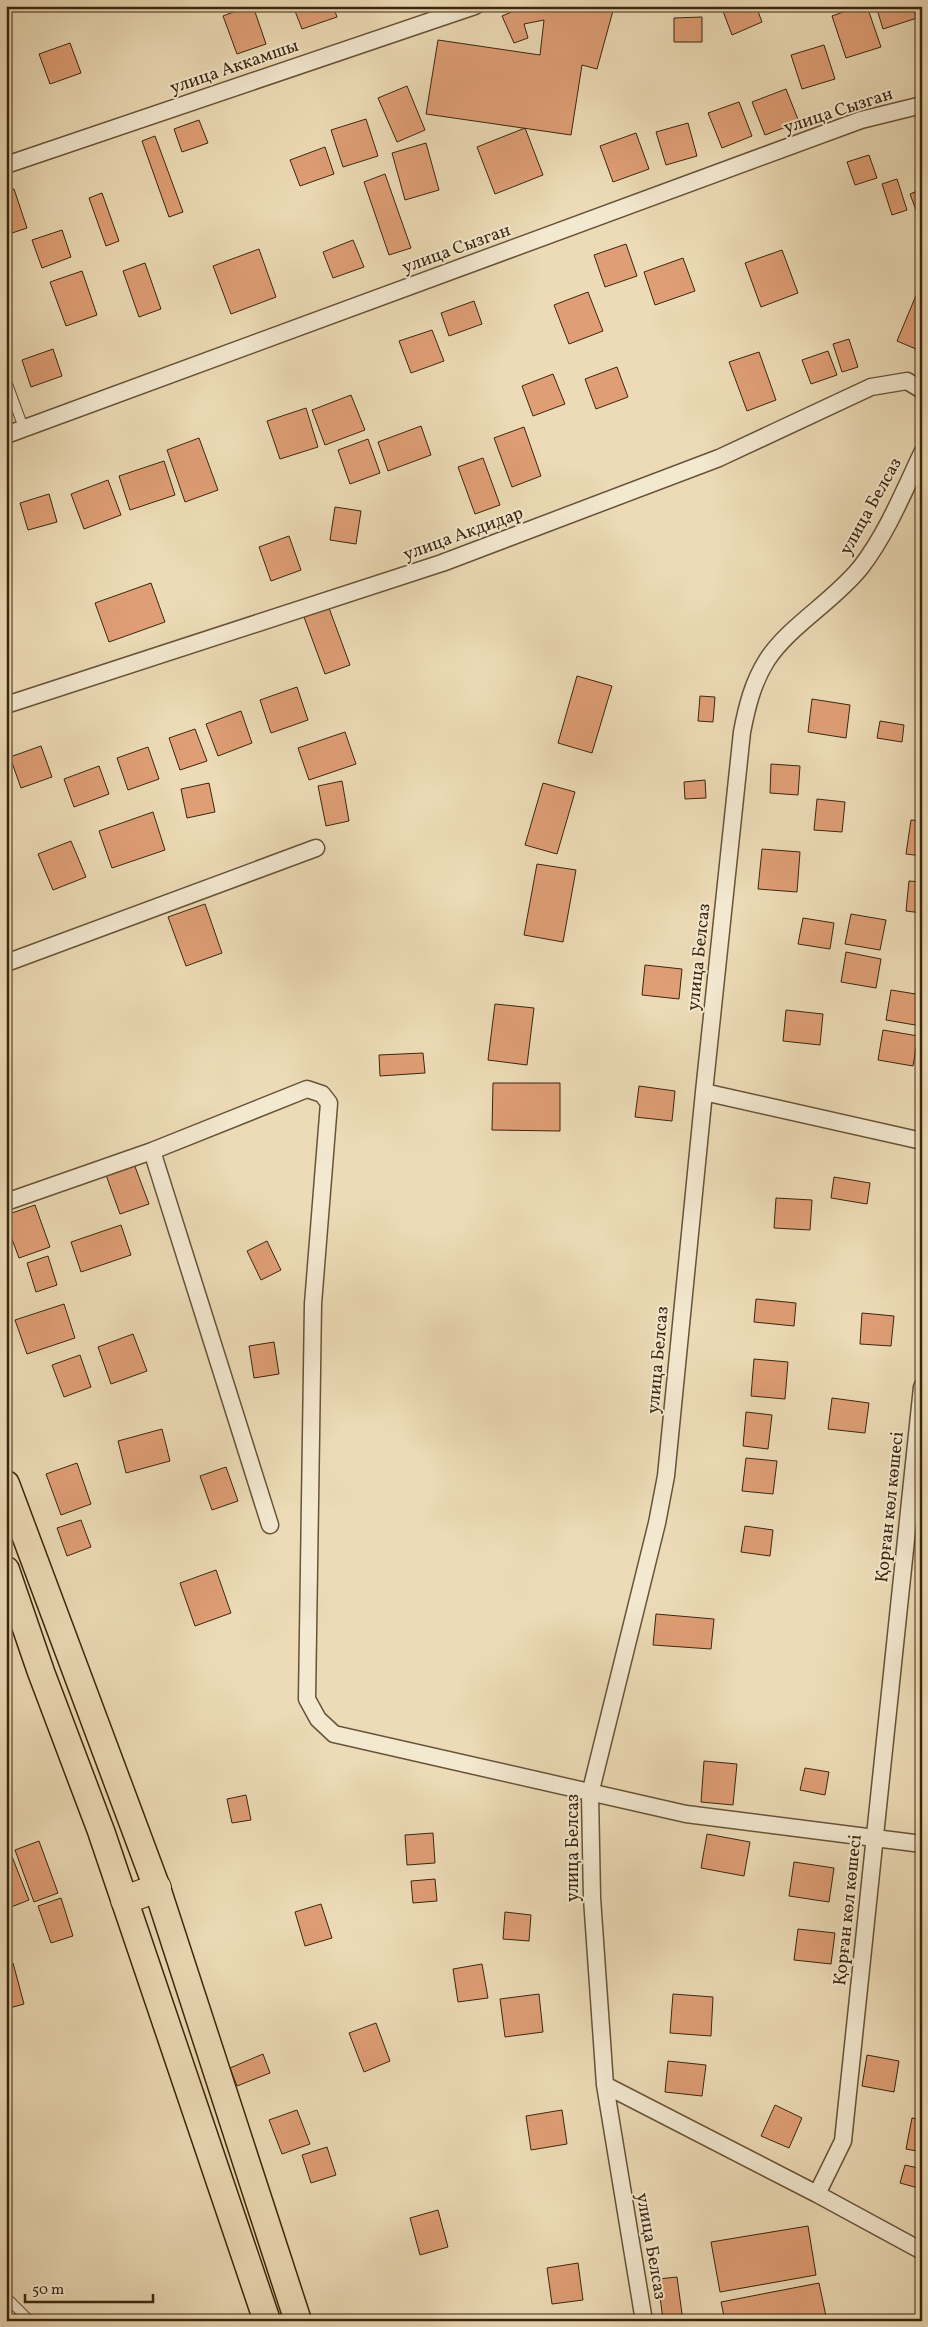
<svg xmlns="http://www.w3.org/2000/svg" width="928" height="2327" font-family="Vollkorn,serif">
  <rect width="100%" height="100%" fill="#ecdbb6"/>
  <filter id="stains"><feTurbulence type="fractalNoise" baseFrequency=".004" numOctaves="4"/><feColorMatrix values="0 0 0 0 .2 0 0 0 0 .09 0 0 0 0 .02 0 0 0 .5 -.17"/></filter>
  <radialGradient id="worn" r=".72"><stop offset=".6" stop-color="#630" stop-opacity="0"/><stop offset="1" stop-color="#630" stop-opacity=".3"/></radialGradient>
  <path fill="#df9e75" stroke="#3b260d" d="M 249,6 L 253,6 L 266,44 L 237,54 L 223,16 Z
    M 293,6 L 333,6 L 337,17 L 302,29 Z
    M 526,6 L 614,7 L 597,69 L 582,65 L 571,135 L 426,114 L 438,40 L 540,55 L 544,20 L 524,24 L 528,38 L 514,43 L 502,16 Z
    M 721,6 L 756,6 L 762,22 L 732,35 Z
    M 860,6 L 867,6 L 881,47 L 846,58 L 832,16 Z
    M 876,6 L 913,6 L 917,18 L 883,29 Z
    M 702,17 L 702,42 L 674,42 L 674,18 Z
    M 70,43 L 81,73 L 50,84 L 39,54 Z
    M 824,45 L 835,79 L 802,89 L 791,55 Z
    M 407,86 L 425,130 L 397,142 L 378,98 Z
    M 786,89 L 799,122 L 765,135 L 752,102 Z
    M 739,102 L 752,136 L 722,148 L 708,113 Z
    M 366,119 L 378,156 L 343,167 L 331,130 Z
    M 199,120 L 208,143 L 182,152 L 174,129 Z
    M 688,123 L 697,156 L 666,165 L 656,132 Z
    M 525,128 L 543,175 L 495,194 L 477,147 Z
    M 636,133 L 649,169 L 613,182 L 600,146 Z
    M 155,136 L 183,212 L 169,217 L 142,141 Z
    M 426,143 L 439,190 L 405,200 L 392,153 Z
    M 325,147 L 334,174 L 300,186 L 290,160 Z
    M 869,155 L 877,178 L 855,185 L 847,162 Z
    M 385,174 L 411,248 L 389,255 L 364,182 Z
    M 897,179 L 907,210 L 892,215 L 882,184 Z
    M 14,189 L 27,228 L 6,235 L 6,191 Z
    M 922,189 L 922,226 L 910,194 Z
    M 102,193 L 119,241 L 106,246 L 89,198 Z
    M 62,230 L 71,257 L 42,268 L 32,240 Z
    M 353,240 L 364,267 L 333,278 L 323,252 Z
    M 626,244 L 637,276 L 605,287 L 594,255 Z
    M 259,249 L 276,297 L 231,314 L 213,266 Z
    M 782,250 L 798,293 L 761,307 L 745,263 Z
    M 683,258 L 695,291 L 655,305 L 644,272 Z
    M 145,263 L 161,309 L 139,317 L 123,271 Z
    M 82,271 L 97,315 L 66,326 L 50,282 Z
    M 922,281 L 922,335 L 916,349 L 897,341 Z
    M 588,292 L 603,331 L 569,344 L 554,305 Z
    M 474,301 L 482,324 L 449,336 L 441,313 Z
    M 432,330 L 444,361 L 411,373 L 399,341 Z
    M 849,339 L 858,367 L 842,372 L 833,344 Z
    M 53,349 L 62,376 L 31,387 L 22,360 Z
    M 828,351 L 837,375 L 811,384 L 802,360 Z
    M 759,352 L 776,400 L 747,411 L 729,362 Z
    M 617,367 L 628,397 L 596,409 L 585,379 Z
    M 553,374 L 565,404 L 533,416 L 522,386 Z
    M 351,395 L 365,430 L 325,445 L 312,410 Z
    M 306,408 L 318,447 L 280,459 L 267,421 Z
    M 421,426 L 431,455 L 388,471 L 378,442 Z
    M 524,427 L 541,476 L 512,487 L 494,438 Z
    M 199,438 L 218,490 L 185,502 L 167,450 Z
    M 368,439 L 380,473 L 350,484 L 338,450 Z
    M 483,458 L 500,505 L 475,514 L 458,467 Z
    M 164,461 L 175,495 L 130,510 L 119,476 Z
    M 108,480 L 121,515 L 84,529 L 71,494 Z
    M 49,494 L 57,522 L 28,530 L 20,503 Z
    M 335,507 L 361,511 L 356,544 L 330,540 Z
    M 289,536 L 301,570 L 271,581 L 259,547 Z
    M 151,583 L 165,622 L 109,642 L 95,603 Z
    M 329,608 L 350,665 L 325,674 L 304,617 Z
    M 577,676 L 612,686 L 592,753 L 558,743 Z
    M 297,687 L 308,720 L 271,733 L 260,700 Z
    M 700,696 L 715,697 L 713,722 L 698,721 Z
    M 812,699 L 850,705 L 846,738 L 808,732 Z
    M 241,711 L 252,743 L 218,756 L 206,724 Z
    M 880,721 L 904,725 L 902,742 L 877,738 Z
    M 195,729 L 207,761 L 180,770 L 169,738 Z
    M 345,732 L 356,764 L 309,780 L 298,748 Z
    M 41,746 L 52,777 L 21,788 L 10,757 Z
    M 148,747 L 159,779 L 128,790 L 117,758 Z
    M 771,764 L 800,766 L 798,795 L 770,793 Z
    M 99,766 L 109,794 L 74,807 L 64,779 Z
    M 705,780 L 706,798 L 685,799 L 684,782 Z
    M 342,781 L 349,821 L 326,826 L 318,786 Z
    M 209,783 L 215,812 L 187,818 L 181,789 Z
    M 543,783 L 575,792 L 557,854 L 525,845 Z
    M 817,799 L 845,802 L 842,832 L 814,830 Z
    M 153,812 L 165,850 L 112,868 L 99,831 Z
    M 911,820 L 922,821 L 922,856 L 906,854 Z
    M 71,841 L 86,877 L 53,890 L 38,854 Z
    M 762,849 L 800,852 L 797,892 L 758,889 Z
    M 537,864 L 576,870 L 563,942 L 524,935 Z
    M 909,881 L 922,882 L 922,913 L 906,911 Z
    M 205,904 L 222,953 L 186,966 L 168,917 Z
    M 851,914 L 886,920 L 880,950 L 845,944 Z
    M 803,918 L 834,923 L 830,949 L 798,944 Z
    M 846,952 L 881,959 L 876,988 L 841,982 Z
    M 645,965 L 682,969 L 679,999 L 642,995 Z
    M 891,990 L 922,995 L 921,1026 L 886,1020 Z
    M 495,1004 L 534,1008 L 527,1065 L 488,1060 Z
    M 786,1010 L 823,1014 L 820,1045 L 783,1041 Z
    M 883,1030 L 918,1036 L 913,1066 L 878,1060 Z
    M 423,1053 L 425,1073 L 380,1076 L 379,1055 Z
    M 493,1083 L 560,1083 L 560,1131 L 492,1130 Z
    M 639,1086 L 675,1091 L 672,1121 L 635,1117 Z
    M 134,1164 L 149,1204 L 120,1214 L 106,1175 Z
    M 834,1177 L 870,1183 L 867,1204 L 831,1198 Z
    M 776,1198 L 812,1200 L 810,1230 L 774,1228 Z
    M 35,1205 L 50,1247 L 19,1258 L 6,1223 L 6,1215 Z
    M 121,1225 L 131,1255 L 81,1272 L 71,1242 Z
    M 267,1241 L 281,1270 L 261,1280 L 247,1251 Z
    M 48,1256 L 57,1285 L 36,1292 L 27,1263 Z
    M 756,1299 L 796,1303 L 794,1326 L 754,1322 Z
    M 64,1304 L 75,1338 L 27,1354 L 15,1320 Z
    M 862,1313 L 894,1316 L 891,1346 L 860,1344 Z
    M 133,1334 L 147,1371 L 111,1384 L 98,1347 Z
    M 274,1342 L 279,1374 L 254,1378 L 249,1346 Z
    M 80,1355 L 91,1387 L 64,1397 L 52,1365 Z
    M 754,1359 L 788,1362 L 785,1399 L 751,1396 Z
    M 832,1398 L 869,1403 L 865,1433 L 828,1429 Z
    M 746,1412 L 772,1415 L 768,1449 L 743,1446 Z
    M 162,1429 L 170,1461 L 126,1473 L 118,1441 Z
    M 746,1458 L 777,1461 L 773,1494 L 742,1491 Z
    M 77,1463 L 91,1504 L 61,1515 L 46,1474 Z
    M 226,1467 L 238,1501 L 212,1510 L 200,1476 Z
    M 81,1520 L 91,1547 L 67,1556 L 57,1528 Z
    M 745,1526 L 773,1530 L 770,1556 L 741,1552 Z
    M 216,1570 L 231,1613 L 195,1626 L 180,1583 Z
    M 656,1614 L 714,1619 L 711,1649 L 653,1645 Z
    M 704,1761 L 737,1764 L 733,1805 L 701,1802 Z
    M 805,1768 L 829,1772 L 825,1795 L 800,1790 Z
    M 246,1795 L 251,1820 L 232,1823 L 227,1799 Z
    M 433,1833 L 435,1863 L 407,1865 L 405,1835 Z
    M 707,1834 L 750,1842 L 744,1876 L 701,1868 Z
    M 39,1841 L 58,1893 L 34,1902 L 15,1850 Z
    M 11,1854 L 29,1900 L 6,1909 L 6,1856 Z
    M 794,1862 L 834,1868 L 829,1902 L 789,1896 Z
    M 435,1879 L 437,1901 L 413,1903 L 411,1881 Z
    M 61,1898 L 73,1936 L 51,1943 L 38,1906 Z
    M 321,1904 L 332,1938 L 305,1946 L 295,1912 Z
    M 505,1912 L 531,1915 L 529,1941 L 503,1939 Z
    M 798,1929 L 835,1933 L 831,1964 L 794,1960 Z
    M 13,1963 L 24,2004 L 6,2009 L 6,1965 Z
    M 482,1964 L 488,1998 L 458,2002 L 453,1969 Z
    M 539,1994 L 543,2032 L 505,2037 L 500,1999 Z
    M 673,1994 L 713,1997 L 711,2036 L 670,2033 Z
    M 376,2023 L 390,2061 L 364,2072 L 349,2033 Z
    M 263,2054 L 270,2073 L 237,2086 L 230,2068 Z
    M 867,2055 L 899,2061 L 894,2092 L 862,2086 Z
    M 668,2061 L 706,2065 L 702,2096 L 665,2092 Z
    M 775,2105 L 802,2118 L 789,2148 L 761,2136 Z
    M 297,2110 L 310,2144 L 282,2154 L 269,2120 Z
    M 562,2110 L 567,2144 L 531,2150 L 526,2116 Z
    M 912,2118 L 922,2120 L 922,2152 L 906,2149 Z
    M 327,2147 L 336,2175 L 311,2183 L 302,2155 Z
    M 905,2165 L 922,2169 L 922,2189 L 900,2183 Z
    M 438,2210 L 448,2247 L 420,2255 L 410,2218 Z
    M 808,2226 L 816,2275 L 720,2292 L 711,2242 Z
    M 578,2263 L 583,2300 L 552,2304 L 547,2268 Z
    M 677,2277 L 683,2321 L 663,2321 L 658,2279 Z
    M 819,2283 L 827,2321 L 725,2321 L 721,2302 Z"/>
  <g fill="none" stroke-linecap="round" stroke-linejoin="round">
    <defs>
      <path id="lane" d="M 6,380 L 24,429
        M 6,2297 L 30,2321"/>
      <path id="street" d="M 6,165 L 475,6
        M 6,435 L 861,120 L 922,105
        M 6,705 L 442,563 L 719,458 L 871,387 L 907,381 L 922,390
        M 6,963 L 316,848
        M 704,1092 L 922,1141
        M 152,1151 L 270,1525
        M 6,1202 L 152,1151 L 307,1089 L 322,1094 L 329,1103 L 313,1304 L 307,1699 L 318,1719 L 334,1734 L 686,1814 L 922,1844
        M 605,2085 L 817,2194 L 843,2141 L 922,1387
        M 817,2194 L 922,2251
        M 644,2321 L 605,2085 L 592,1898 L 590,1794 L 657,1523 L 666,1476 L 704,1092 L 742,732 C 747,706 753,682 767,660 C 789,626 834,601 861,567 C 887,533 904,491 922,453"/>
      <path id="primary" d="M 6,1484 L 157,1888 L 298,2321
        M 6,1570 L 41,1672 L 101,1831 L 267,2321"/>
      <path id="highway" d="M 125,1900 L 157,1888"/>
    </defs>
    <use href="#lane" stroke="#675337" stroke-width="11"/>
    <use href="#street" stroke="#675337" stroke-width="19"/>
    <use href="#primary" stroke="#3b260d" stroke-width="29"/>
    <use href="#highway" stroke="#3b260d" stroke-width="30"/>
    <use href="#lane" stroke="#f3e8d0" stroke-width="9"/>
    <use href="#street" stroke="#f3e8d0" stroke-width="16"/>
    <use href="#primary" stroke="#ecdbb6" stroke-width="26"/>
    <use href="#highway" stroke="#ecdbb6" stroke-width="28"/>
  </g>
  <g text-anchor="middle" stroke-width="4" stroke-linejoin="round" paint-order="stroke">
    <g font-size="18" fill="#3b260d" stroke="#f3e8d0">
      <text transform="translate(234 66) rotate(-19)" y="6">улица Аккамшы</text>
      <text transform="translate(838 110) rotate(-18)" y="6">улица Сызган</text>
      <text transform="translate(456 248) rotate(-20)" y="6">улица Сызган</text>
      <text transform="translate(870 506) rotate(-61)" y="6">улица Белсаз</text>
      <text transform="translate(463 533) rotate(-20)" y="6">улица Акдидар</text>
      <text transform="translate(698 957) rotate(-84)" y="6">улица Белсаз</text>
      <text transform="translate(657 1360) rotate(-85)" y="6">улица Белсаз</text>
      <text transform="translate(889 1507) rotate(-84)" y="6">Қорған көл көшесі</text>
      <text transform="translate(572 1848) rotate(-90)" y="6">улица Белсаз</text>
      <text transform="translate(847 1910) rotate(-84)" y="6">Қорған көл көшесі</text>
      <text transform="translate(652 2246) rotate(80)" y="6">улица Белсаз</text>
    </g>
  </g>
  <rect width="928" height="2327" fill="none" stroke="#ecdbb6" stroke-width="25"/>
  <rect x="8" y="8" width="913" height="2312" fill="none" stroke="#3b260d" stroke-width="2.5"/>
  <rect x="12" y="12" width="903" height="2302" fill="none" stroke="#3b260d"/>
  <path d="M25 2294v8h128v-8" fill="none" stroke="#3b260d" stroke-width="2.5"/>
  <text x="32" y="2294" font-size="15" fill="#3b260d" stroke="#f3e8d0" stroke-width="4" paint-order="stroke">50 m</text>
  <rect width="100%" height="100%" filter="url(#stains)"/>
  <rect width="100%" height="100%" fill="url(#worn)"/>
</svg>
